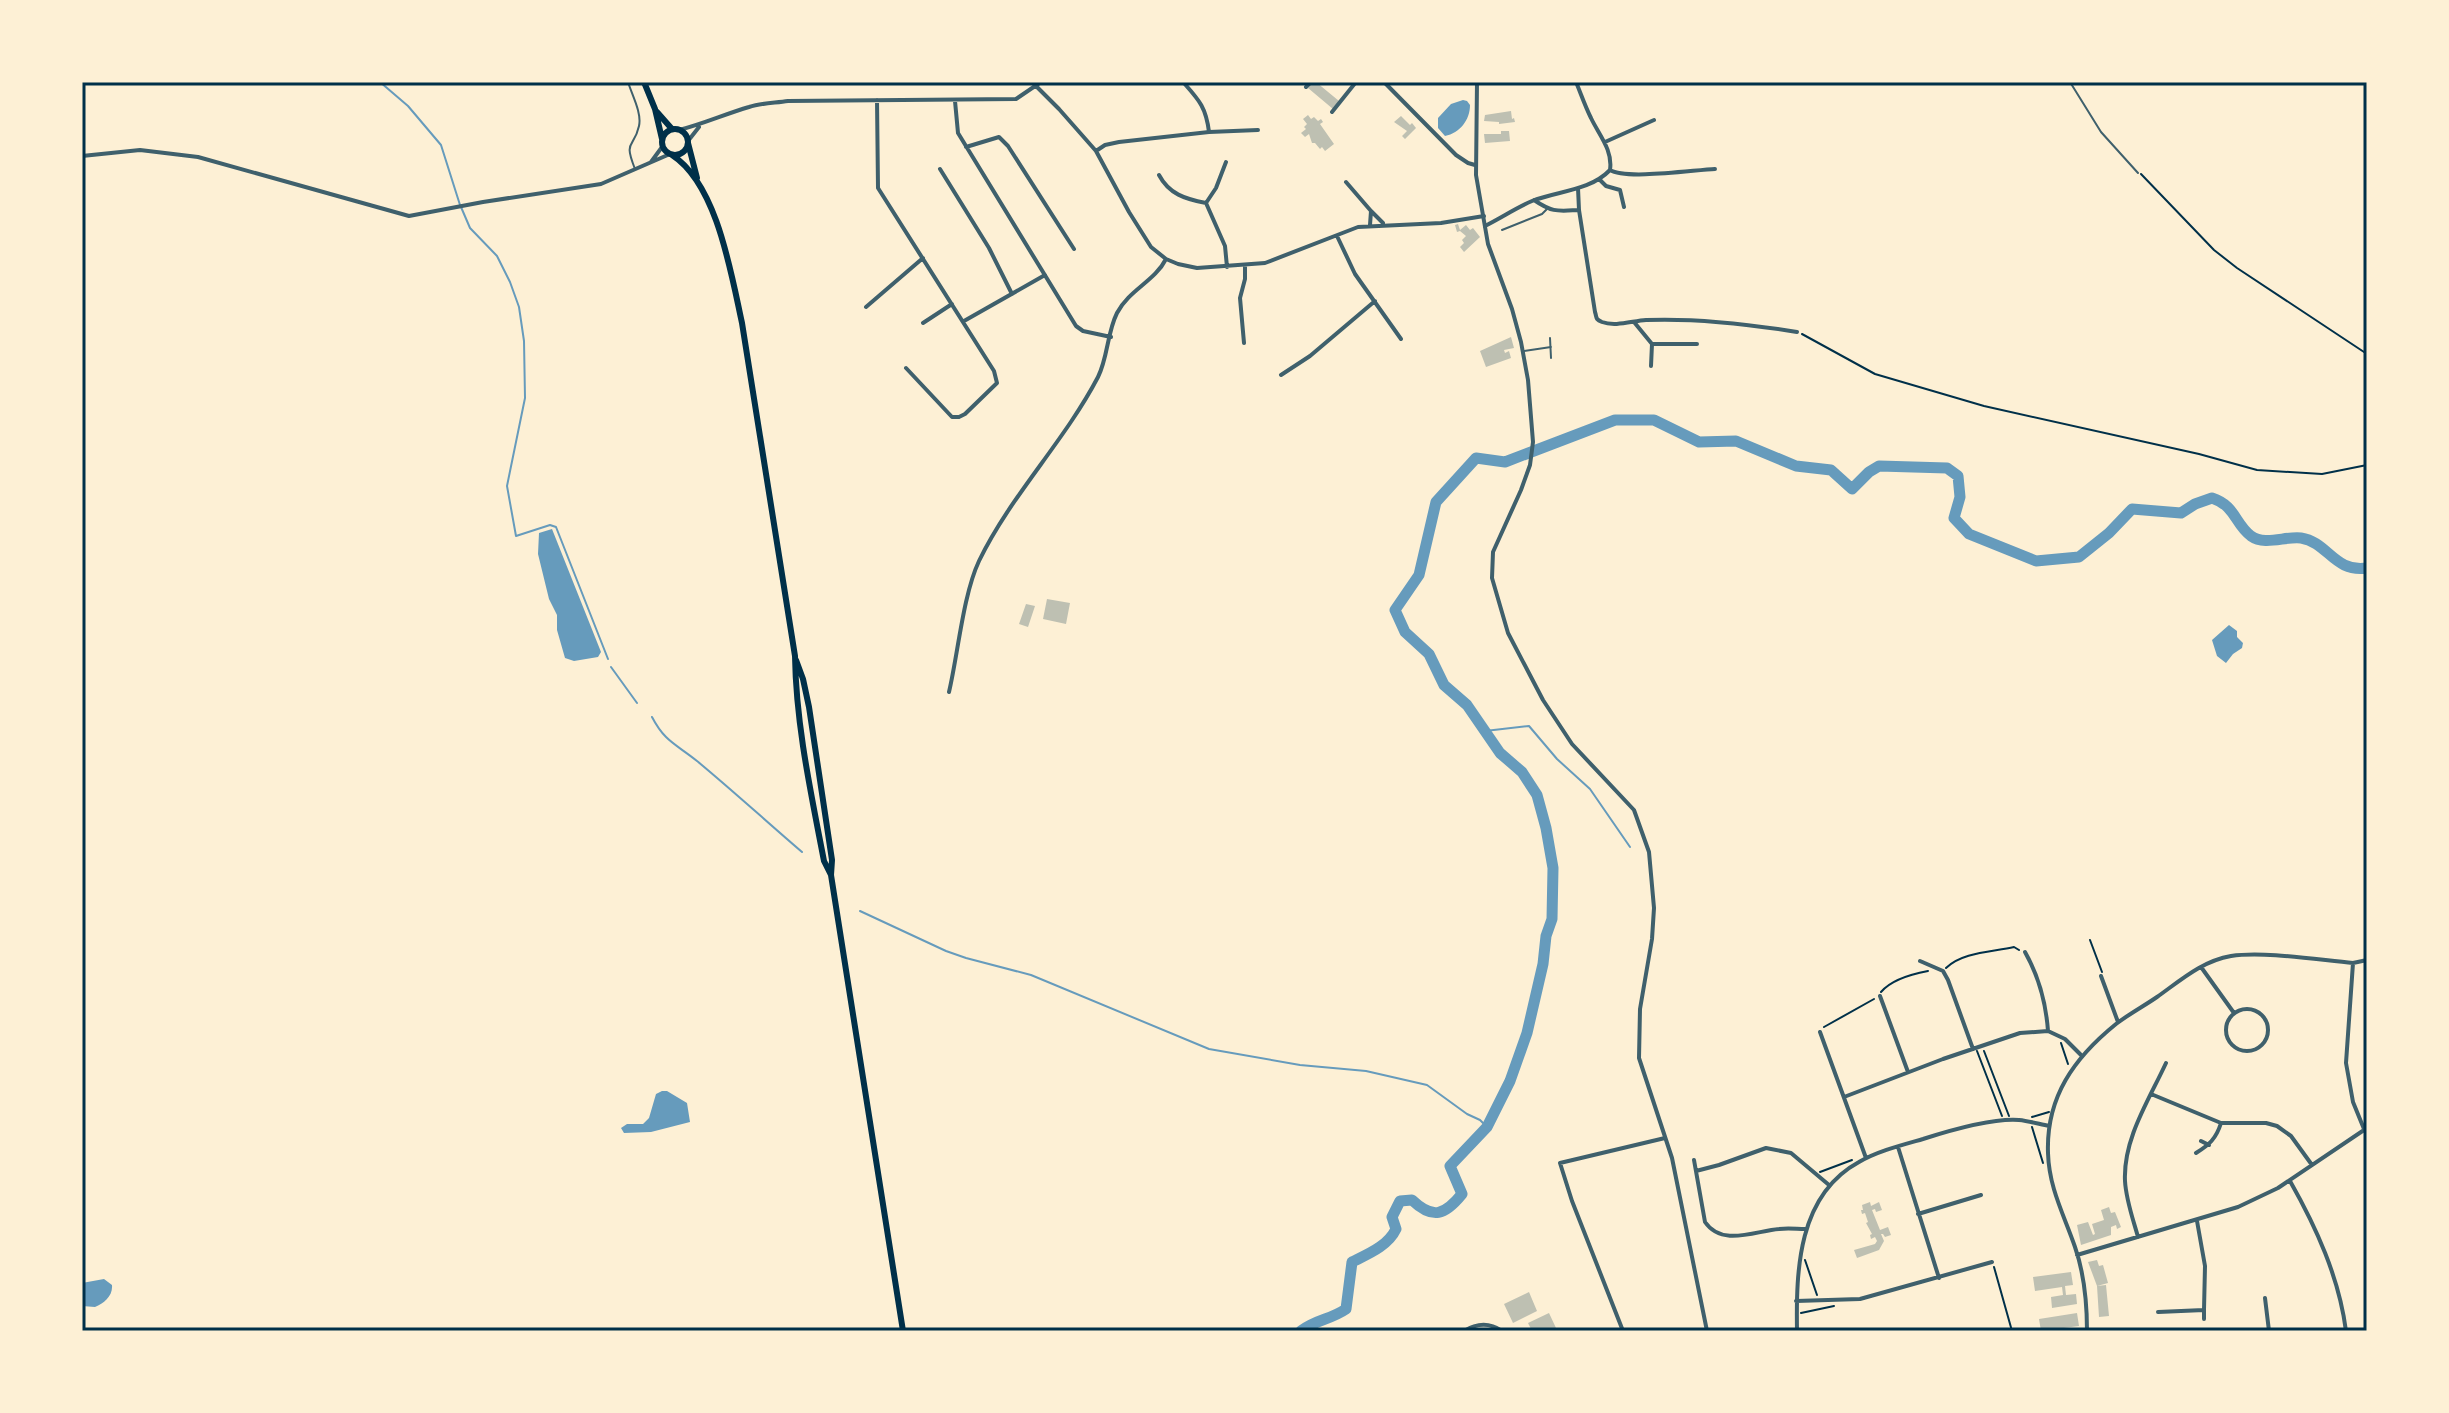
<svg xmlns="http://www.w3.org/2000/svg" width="2449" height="1413" font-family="Commissioner,sans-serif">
  <rect width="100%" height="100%" fill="#fdf0d5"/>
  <path fill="#669bbc" d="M 1463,100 L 1467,101 L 1470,105 C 1470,120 1460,133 1445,136 L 1438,128 L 1438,118 L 1451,104 Z
    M 552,529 L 601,652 L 598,657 L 574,661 L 565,658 L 557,630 L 557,615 L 549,599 L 538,554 L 539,533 Z
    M 2229,625 L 2237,631 L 2237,637 L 2243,643 L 2242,648 L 2233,654 L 2226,663 L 2217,656 L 2212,640 Z
    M 662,1091 L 667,1091 L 687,1103 L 690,1122 L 651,1132 L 624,1133 L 621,1128 L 627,1124 L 643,1124 L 649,1118 L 656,1094 Z
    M 104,1279 L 112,1285 C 113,1296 104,1303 95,1307 L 82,1306 L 82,1283 Z"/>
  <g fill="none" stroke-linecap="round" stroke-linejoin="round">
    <path stroke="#669bbc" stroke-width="2" d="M 380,82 L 408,106 L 441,145 L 460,205
      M 461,207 L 470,228 L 497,256 L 510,282 L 519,307 L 524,341 L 525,398 L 507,486 L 516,536 L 550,525 L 556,527 L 608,659
      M 611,667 L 637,703
      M 652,717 C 665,742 676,744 697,761 C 732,790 767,822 802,852
      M 1485,731 L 1529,726 L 1557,759 L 1590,789 L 1630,847
      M 860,911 L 946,951 L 966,958 L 1031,975 L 1209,1049 L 1300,1065 L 1366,1071 L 1427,1085 L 1467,1114 L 1480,1120 L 1487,1127"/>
    <path stroke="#669bbc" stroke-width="11" d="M 1301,1331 C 1317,1319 1330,1320 1346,1309 L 1352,1262 C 1368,1254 1388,1246 1396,1229 L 1392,1217 L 1400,1201 L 1412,1200 C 1433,1220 1445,1215 1462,1194 L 1450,1166 L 1487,1127 L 1510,1081 L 1527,1033 L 1543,964 L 1546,936 L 1552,919 L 1553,868 L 1546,828 L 1537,795 L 1522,772 L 1500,753 L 1467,705 L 1444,685 L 1429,654 L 1405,632 L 1395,610 L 1419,575 L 1436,502 L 1476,458 L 1505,462 L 1615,420 L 1654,420 L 1699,442 L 1736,441 L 1796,466 L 1831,470 L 1852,489 L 1869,472 L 1879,466 L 1947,468 L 1958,476 L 1960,497 L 1954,518 L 1969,534 L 2036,561 L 2079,557 L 2109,533 L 2132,509 L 2181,513 L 2195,504 L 2212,498 C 2236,506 2234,523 2251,536 C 2265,546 2285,536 2301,538 C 2328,542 2334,573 2367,568"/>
  </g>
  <path fill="#bec0b2" d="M 1313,82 L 1316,82 L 1339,101 L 1333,109 L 1308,88 Z
    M 1511,111 L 1512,119 L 1514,118 L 1515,122 L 1499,124 L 1499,122 L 1484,121 L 1485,115 Z
    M 1308,115 L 1311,119 L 1314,117 L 1318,121 L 1321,119 L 1323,122 L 1320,124 L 1334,144 L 1325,151 L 1322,147 L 1320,149 L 1315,143 L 1312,143 L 1309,134 L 1305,137 L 1301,133 L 1306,129 L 1304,127 L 1307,124 L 1303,119 Z
    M 1401,116 L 1410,125 L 1412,123 L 1416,128 L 1405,139 L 1402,136 L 1407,131 L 1394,122 Z
    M 1501,131 L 1509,131 L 1510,141 L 1485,143 L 1484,134 L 1501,134 Z
    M 1458,224 L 1460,230 L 1466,225 L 1470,230 L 1473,228 L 1480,237 L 1464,252 L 1460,247 L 1464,243 L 1462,240 L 1466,236 L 1460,231 L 1457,232 L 1455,225 Z
    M 1511,337 L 1514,348 L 1504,350 L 1505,353 L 1509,351 L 1511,358 L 1486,367 L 1480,351 Z
    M 1047,599 L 1070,603 L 1066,624 L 1043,619 Z
    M 1026,604 L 1035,606 L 1028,627 L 1019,624 Z
    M 1870,1202 L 1871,1206 L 1879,1202 L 1882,1210 L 1876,1212 L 1875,1209 L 1872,1210 L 1880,1230 L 1888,1227 L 1891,1235 L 1885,1237 L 1883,1234 L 1881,1234 L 1884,1241 L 1879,1250 L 1857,1258 L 1854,1250 L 1875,1244 L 1877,1241 L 1875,1237 L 1871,1239 L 1870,1235 L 1872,1234 L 1866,1223 L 1868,1222 L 1865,1213 L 1862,1214 L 1861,1210 L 1863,1210 L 1862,1205 Z
    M 2109,1207 L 2111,1213 L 2115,1212 L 2121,1227 L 2117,1229 L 2116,1225 L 2111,1227 L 2111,1235 L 2081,1245 L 2077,1225 L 2088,1222 L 2093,1235 L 2095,1234 L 2092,1224 L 2104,1220 L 2101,1210 Z
    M 2097,1260 L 2099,1266 L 2103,1265 L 2108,1283 L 2097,1286 L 2088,1262 Z
    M 2071,1272 L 2073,1285 L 2065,1286 L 2066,1295 L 2076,1294 L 2077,1304 L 2052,1308 L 2051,1297 L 2063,1295 L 2062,1287 L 2035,1291 L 2033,1277 Z
    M 2106,1285 L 2109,1316 L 2099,1317 L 2097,1286 Z
    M 1529,1292 L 1537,1311 L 1513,1323 L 1504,1304 Z
    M 1549,1313 L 1556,1328 L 1551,1331 L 1532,1331 L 1528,1323 Z
    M 2077,1313 L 2079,1326 L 2041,1331 L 2039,1319 Z"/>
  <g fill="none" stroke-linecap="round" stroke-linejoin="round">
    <path stroke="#003049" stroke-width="2" d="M 2141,174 L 2214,250 L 2237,268 L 2367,354
      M 1802,334 L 1875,374 L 1984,406 L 2199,454 L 2257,470 L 2322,474 L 2367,465
      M 2090,940 L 2102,972
      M 1946,968 C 1962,952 1992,952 2014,947 L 2019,950
      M 1881,992 C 1892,979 1912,974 1928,971
      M 1824,1027 L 1874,999
      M 2061,1043 L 2068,1064
      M 1977,1051 L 2002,1116
      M 1984,1051 L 2009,1116
      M 2032,1117 L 2049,1112
      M 2032,1127 L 2043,1163
      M 1820,1172 L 1852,1160
      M 1805,1260 L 1817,1295
      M 1994,1267 L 2012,1331
      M 1801,1313 L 1834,1306"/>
    <path stroke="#3f606c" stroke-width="2" d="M 628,82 C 632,95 642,113 639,126 C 634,149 623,139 635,169
      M 2070,82 L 2101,132 L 2138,173
      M 1502,230 L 1542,214 L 1547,209
      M 1550,338 L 1551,358
      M 1524,351 L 1551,347"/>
    <path stroke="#3f606c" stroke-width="4" d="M 1032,82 L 1059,109 L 1096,151 L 1129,212 L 1151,247 L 1166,259 L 1178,264 L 1197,268 L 1265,263 L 1358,227 L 1441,223 L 1484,216
      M 1183,82 C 1199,100 1206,107 1209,132
      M 1384,82 L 1456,155 L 1468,163 L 1475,165
      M 1576,82 C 1581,94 1585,106 1591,118 C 1599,135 1613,150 1610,170
      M 1306,87 L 1311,82
      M 877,100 L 878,188 L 994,371 L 997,383 L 965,414 L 959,417 L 952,417 L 906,368
      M 955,101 L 958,133 L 1076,326 L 1083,331 L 1111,337
      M 1332,112 L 1356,82
      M 679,130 C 703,124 725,114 749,107 C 761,103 775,103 788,101 L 1016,99 L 1041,82
      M 688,141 L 699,127
      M 1605,142 L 1654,120
      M 966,147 L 999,137 L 1008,146 L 1074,249
      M 1096,151 L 1105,145 L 1119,142 L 1209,132 L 1258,130
      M 940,169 L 989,248 L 1012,294
      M 1610,170 C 1626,180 1693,170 1715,169
      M 1159,175 C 1169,194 1185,199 1206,203 L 1216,188 L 1226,162
      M 1599,179 L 1606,186 L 1620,190 L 1624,207
      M 1346,182 L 1371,211 L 1370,225
      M 1578,188 L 1579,210 L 1595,312 C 1597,318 1595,319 1602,322 C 1615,327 1632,321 1646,320 C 1696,318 1748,324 1797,332
      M 1534,200 C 1553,213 1558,211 1579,210
      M 1206,203 L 1225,246 L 1227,267
      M 1371,211 L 1383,223
      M 1485,226 C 1501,218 1516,208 1532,201 C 1557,191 1590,191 1610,170
      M 1337,236 L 1355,274 L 1401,339
      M 866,307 L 923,258
      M 964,321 L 1045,275
      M 1634,322 L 1652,344 L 1651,366
      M 923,323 L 952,304
      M 1244,343 L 1240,298 L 1245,279 L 1245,266
      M 1652,344 L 1697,344
      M 1281,375 L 1310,356 L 1375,301
      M 949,692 C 958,654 963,595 979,561 C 1011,495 1064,442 1098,377 C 1108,357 1107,333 1117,313 C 1129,290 1155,281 1166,259
      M 2025,952 C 2038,975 2046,1004 2048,1031
      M 1920,961 L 1943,971 L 1948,980 L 1973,1049
      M 2353,963 L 2346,1063 L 2353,1102 L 2364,1129
      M 2201,967 L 2234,1013
      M 2101,976 L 2118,1022
      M 1880,996 L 1908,1072
      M2226 1030a21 21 0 1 1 42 0a21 21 0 1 1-42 0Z
      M 1820,1032 L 1866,1158
      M 2151,1094 L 2221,1123 L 2266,1123 L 2277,1126 L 2291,1136 L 2312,1165
      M 1844,1097 L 1943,1059 L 2020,1033 L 2048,1031 L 2065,1039 L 2081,1055
      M 2201,1141 L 2209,1145
      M 1898,1147 L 1939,1278
      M 2196,1153 C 2209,1145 2216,1139 2221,1123
      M 1694,1160 L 1705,1222 C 1722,1247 1755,1231 1779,1229 C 1788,1228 1797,1229 1805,1229
      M 1696,1171 L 1719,1165 L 1766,1148 L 1791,1153 L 1829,1185
      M 2290,1181 C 2316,1227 2339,1277 2346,1331
      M 1918,1214 L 1981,1195
      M 2138,1237 C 2133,1219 2126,1200 2125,1181 C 2123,1139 2149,1100 2166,1063
      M 2077,1255 L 2238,1207 L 2278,1188 L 2367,1128
      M 2265,1298 L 2269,1331
      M 1796,1301 L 1860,1299 L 1992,1262
      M 2204,1310 L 2204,1319
      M 2158,1312 L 2204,1310 L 2205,1266 L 2197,1221
      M 1464,1331 C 1477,1323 1489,1322 1502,1331
      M 1623,1331 L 1572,1201 L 1560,1163 L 1665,1138
      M 1797,1331 C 1796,1270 1798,1195 1859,1162 C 1878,1151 1902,1145 1923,1139 C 1948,1131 1993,1118 2019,1120 C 2029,1121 2039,1124 2049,1126
      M 2087,1331 C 2087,1303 2084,1273 2075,1247 C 2064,1215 2049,1188 2048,1153 C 2046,1097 2074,1058 2116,1024 C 2129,1014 2144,1006 2157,997 C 2181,980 2202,961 2231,956 C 2264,951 2319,960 2353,963 L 2367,960"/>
    <path stroke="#3f606c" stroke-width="4" d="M 1477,82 L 1476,175 L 1488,244 L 1512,309 L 1521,342 L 1528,380 L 1533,442 L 1530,465 L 1521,490 L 1493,552 L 1492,578 L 1508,633 L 1543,700 L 1572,744 L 1634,810 L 1649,852 L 1654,908 L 1652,939 L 1640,1009 L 1639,1058 L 1672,1158 L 1707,1331
      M 82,156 L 140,150 L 198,157 L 409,216 L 483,202 L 601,184 L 670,154
      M 651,162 L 662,147"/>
    <path stroke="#003049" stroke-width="6" d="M 644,82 L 655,109 L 662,139
      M 657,112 L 672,129
      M662 142a13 13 0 1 1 26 0a13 13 0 1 1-26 0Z
      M 688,143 L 697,178
      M 672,155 C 717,184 731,273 742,323 L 795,656 C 796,725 811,793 824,861 L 831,875
      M 796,660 L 803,679 L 809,707 L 832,860 L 831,875 L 903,1331"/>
  </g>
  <rect width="2449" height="1413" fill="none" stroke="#fdf0d5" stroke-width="168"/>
  <rect x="84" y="84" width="2281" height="1245" fill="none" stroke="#003049" stroke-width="3"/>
</svg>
